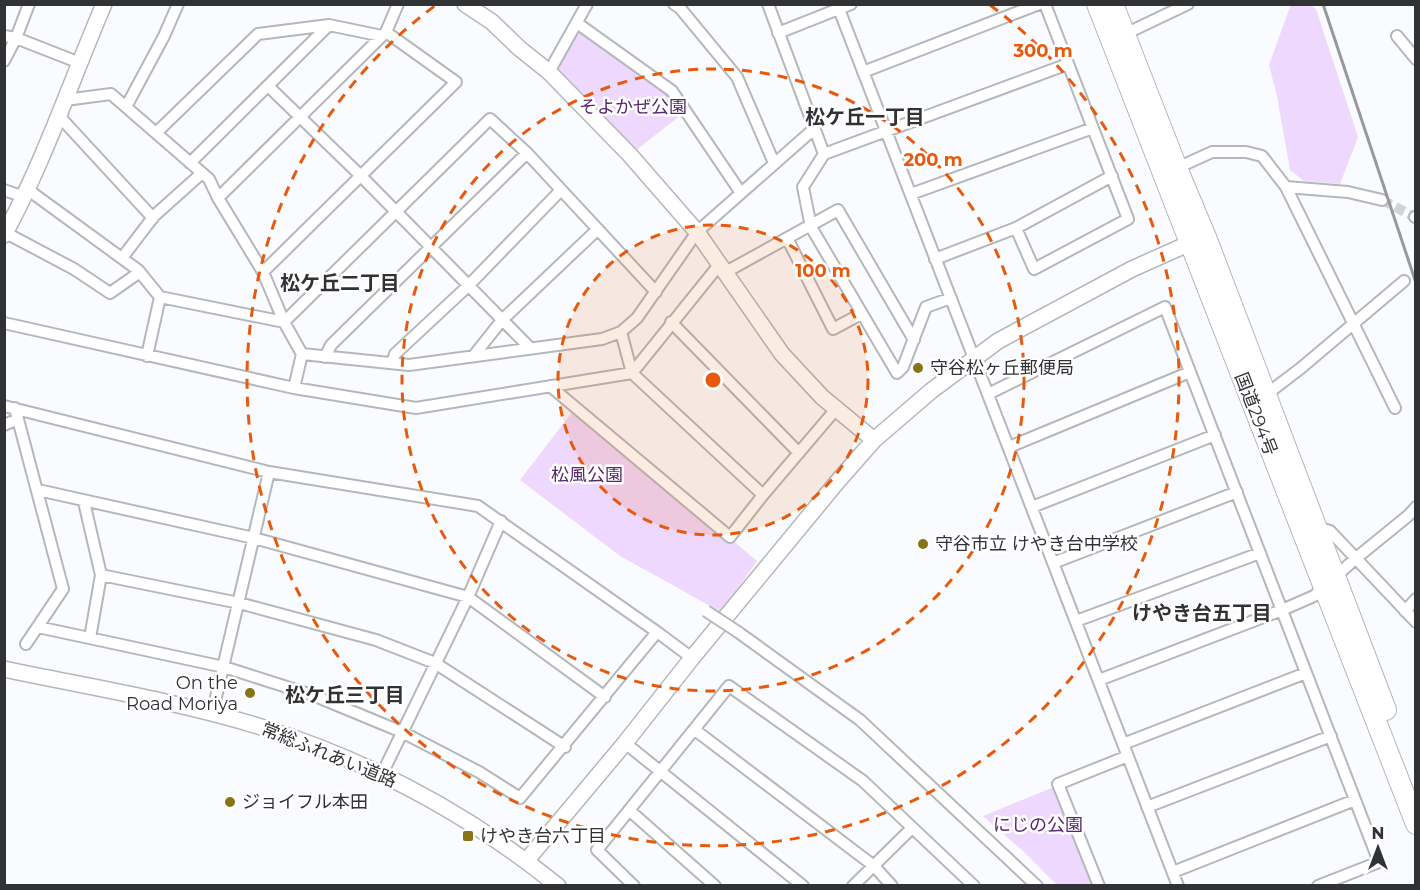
<svg xmlns="http://www.w3.org/2000/svg" width="1420" height="890" font-family="Montserrat,'Noto Sans JP',sans-serif">
  <rect width="100%" height="100%" fill="#f9fbff"/>
  <path fill="#efd8fd" d="M 1291,4 L 1310,5 L 1316,9 L 1358,137 L 1340,184 L 1304,181 L 1290,170 L 1277,96 L 1269,65 Z
    M 577,23 L 672,91 L 686,111 L 630,155 L 549,72 Z
    M 576,407 L 757,561 L 721,612 L 620,556 L 520,480 Z
    M 1054,787 L 1094,885 L 1057,885 L 1023,851 L 983,816 Z"/>
  <g fill="none" stroke-linecap="round" stroke-linejoin="round">
    <path stroke="#d1d3d6" stroke-width="10" stroke-dasharray="10 5" stroke-linecap="butt" d="M 1382,200 L 1415,217"/>
    <defs>
      <path id="street" d="M 674,4 L 680,8 L 737,77 L 774,163
        M 768,4 L 824,154
        M 837,4 L 1178,886
        M 577,23 L 672,91 L 741,193
        M 778,33 L 851,4
        M 1125,34 L 1188,4
        M 4,36 L 16,38 L 80,63
        M 1397,36 L 1416,59
        M 4,61 L 16,38 L 29,4
        M 549,72 L 587,4
        M 863,72 L 1039,4
        M 268,86 L 361,176 L 530,348
        M 65,100 L 111,94 L 209,179 L 218,198 L 263,272 L 284,322 L 302,354 L 294,388
        M 126,107 L 164,36 L 178,4
        M 59,116 L 153,218
        M 156,133 L 258,34 L 329,25 L 382,36
        M 190,163 L 329,25
        M 1177,168 L 1212,152 L 1246,152 L 1262,156 L 1286,187 L 1395,408
        M 1286,187 L 1348,192 L 1382,200
        M 27,189 L 138,270 L 160,297 L 284,322 L 490,119 L 527,153 L 656,292
        M 4,190 L 24,197
        M 911,194 L 1093,128
        M 218,198 L 386,32 L 398,4
        M 1415,217 L 1416,217
        M 1016,228 L 1034,269 L 1128,219 L 1045,4
        M 6,233 L 74,269 L 110,293 L 140,272
        M 787,238 L 833,329 L 861,314
        M 122,258 L 154,216 L 202,173
        M 935,259 L 1016,228 L 1112,176
        M 263,272 L 456,82 L 386,32
        M 724,273 L 838,210 L 914,340
        M 951,298 L 926,307 L 903,367 L 897,373 L 811,227 L 803,187 L 824,154 L 1068,64
        M 671,322 L 799,453
        M 4,323 L 294,388 L 416,408 L 632,373 L 719,265
        M 621,332 L 632,373 L 763,495
        M 302,354 L 409,365 L 602,339 L 621,332 L 637,318 L 697,232 L 815,128
        M 475,354 L 502,320 L 598,229
        M 147,356 L 160,297
        M 325,357 L 331,345 L 527,153
        M 392,363 L 395,354 L 468,286 L 561,190
        M 550,386 L 730,537 L 763,495 L 836,409
        M 988,394 L 1165,307 L 1379,862 L 1318,886
        M 1263,397 L 1301,368 L 1404,281
        M 4,406 L 269,472 L 478,506 L 657,632
        M 15,408 L 63,589 L 26,644
        M 4,425 L 18,419
        M 1009,447 L 1190,372
        M 38,490 L 254,538 L 468,597 L 605,697
        M 84,502 L 101,575 L 90,638
        M 1032,507 L 1215,435
        M 1316,527 L 1330,531 L 1416,622
        M 1053,563 L 1237,492
        M 101,575 L 239,603 L 376,640 L 435,663 L 565,747
        M 1405,611 L 1416,599
        M 1076,621 L 1260,553
        M 38,627 L 224,667 L 315,696 L 402,732 L 479,772 L 520,798 L 657,632 L 692,658
        M 738,632 L 860,720 L 1037,886
        M 1099,680 L 1282,610 L 1314,596 L 1355,559 L 1409,515 L 1416,507
        M 212,714 L 269,472
        M 695,730 L 874,866 L 892,886
        M 625,743 L 803,886
        M 1123,744 L 1306,673
        M 382,774 L 468,597 L 501,521
        M 1147,807 L 1331,736
        M 629,810 L 715,886
        M 1173,872 L 1355,800
        M 634,886 L 597,850 L 729,686 L 863,781 L 974,886
        M 853,886 L 912,828
        M 1099,886 L 1058,784 L 1128,756"/>
      <path id="secondary" d="M 465,4 L 492,22 L 519,48 L 549,72 L 630,155 L 697,232 L 782,354 L 822,397 L 874,440
        M 4,235 C 44,162 71,81 104,4
        M 4,669 C 89,687 176,701 258,726 C 368,760 469,814 558,886
        M 527,860 L 625,743 L 692,658 L 838,481 L 874,440 L 931,391 L 998,341 L 1132,269 L 1199,239"/>
      <path id="highway" d="M 1097,4 L 1416,824
        M 1113,4 L 1177,168 L 1206,237 L 1386,710"/>
    </defs>
    <use href="#street" stroke="#b4b7bb" stroke-width="14"/>
    <use href="#secondary" stroke="#b4b7bb" stroke-width="18"/>
    <use href="#highway" stroke="#b4b7bb" stroke-width="22"/>
    <use href="#street" stroke="#fff" stroke-width="10"/>
    <use href="#secondary" stroke="#fff" stroke-width="15"/>
    <use href="#highway" stroke="#fff" stroke-width="20"/>
    <path stroke="#98999c" stroke-width="3" d="M 1323,4 L 1416,283"/>
    <defs>
      <path id="street-bridge" d="M 706,611 L 738,632"/>
    </defs>
    <use href="#street-bridge" stroke="#b4b7bb" stroke-width="14" stroke-linecap="butt"/>
    <use href="#street-bridge" stroke="#fff" stroke-width="10"/>
  </g>
  <circle cx="713" cy="380" r="155" fill="#e8590c" fill-opacity=".12"/>
  <g fill="none" stroke="#e8590c" stroke-width="3" stroke-dasharray="10 8">
    <circle cx="713" cy="380" r="155"/>
    <circle cx="713" cy="380" r="311"/>
    <path d="M990 5A466 466 0 1 1 436 5"/>
  </g>
  <g fill="#887316" stroke="#fff" stroke-width="2">
    <circle cx="918" cy="368" r="6"/>
    <circle cx="923" cy="544" r="6"/>
    <circle cx="250" cy="693" r="6"/>
    <circle cx="230" cy="802" r="6"/>
    <rect x="462" y="830" width="12" height="12" rx="3"/>
  </g>
  <g text-anchor="middle" stroke-width="5" stroke-linejoin="round" paint-order="stroke">
    <g font-size="18" fill="#56276c" stroke="#fff">
      <text x="633" y="113">そよかぜ公園</text>
      <text x="587" y="481">松風公園</text>
      <text x="1038" y="831">にじの公園</text>
    </g>
    <g font-size="18" fill="#313234" stroke="#fff" text-anchor="start">
      <text x="930" y="374">守谷松ヶ丘郵便局</text>
      <text x="935" y="550">守谷市立 けやき台中学校</text>
      <text x="238" y="689" text-anchor="end">On the<tspan x="238" dy="21">Road Moriya</tspan></text>
      <text x="242" y="808">ジョイフル本田</text>
      <text x="480" y="842">けやき台六丁目</text>
    </g>
    <g font-size="18" fill="#313234" stroke="#fff">
      <text transform="translate(1256 414) rotate(69)" y="6">国道294号</text>
      <text transform="translate(329 755) rotate(22)" y="6">常総ふれあい道路</text>
    </g>
    <g font-size="20" font-weight="bold" fill="#313234" stroke="#fff">
      <text x="865" y="124">松ケ丘一丁目</text>
      <text x="340" y="290">松ケ丘二丁目</text>
      <text x="1202" y="620">けやき台五丁目</text>
      <text x="345" y="702">松ケ丘三丁目</text>
    </g>
  </g>
  <circle cx="713" cy="380" r="9" fill="#e8590c" stroke="#fff" stroke-width="3"/>
  <g font-size="18" text-anchor="middle" font-weight="bold" fill="#e8590c" stroke="#fff" stroke-width="5" stroke-linejoin="round" paint-order="stroke">
    <text x="1043" y="57">300 m</text>
    <text x="933" y="166">200 m</text>
    <text x="823" y="277">100 m</text>
  </g>
  <rect width="1420" height="890" fill="none" stroke="#313234" stroke-width="12"/>
  <g transform="translate(1378 848)" stroke="#ffffff" stroke-width="4.5" paint-order="stroke">
  <path d="M0-4.5L10 22L0 15L-10 22Z" fill="#313234"/>
  <text y="-9" font-size="16" font-weight="bold" text-anchor="middle" fill="#313234">N</text>
  </g>
</svg>
